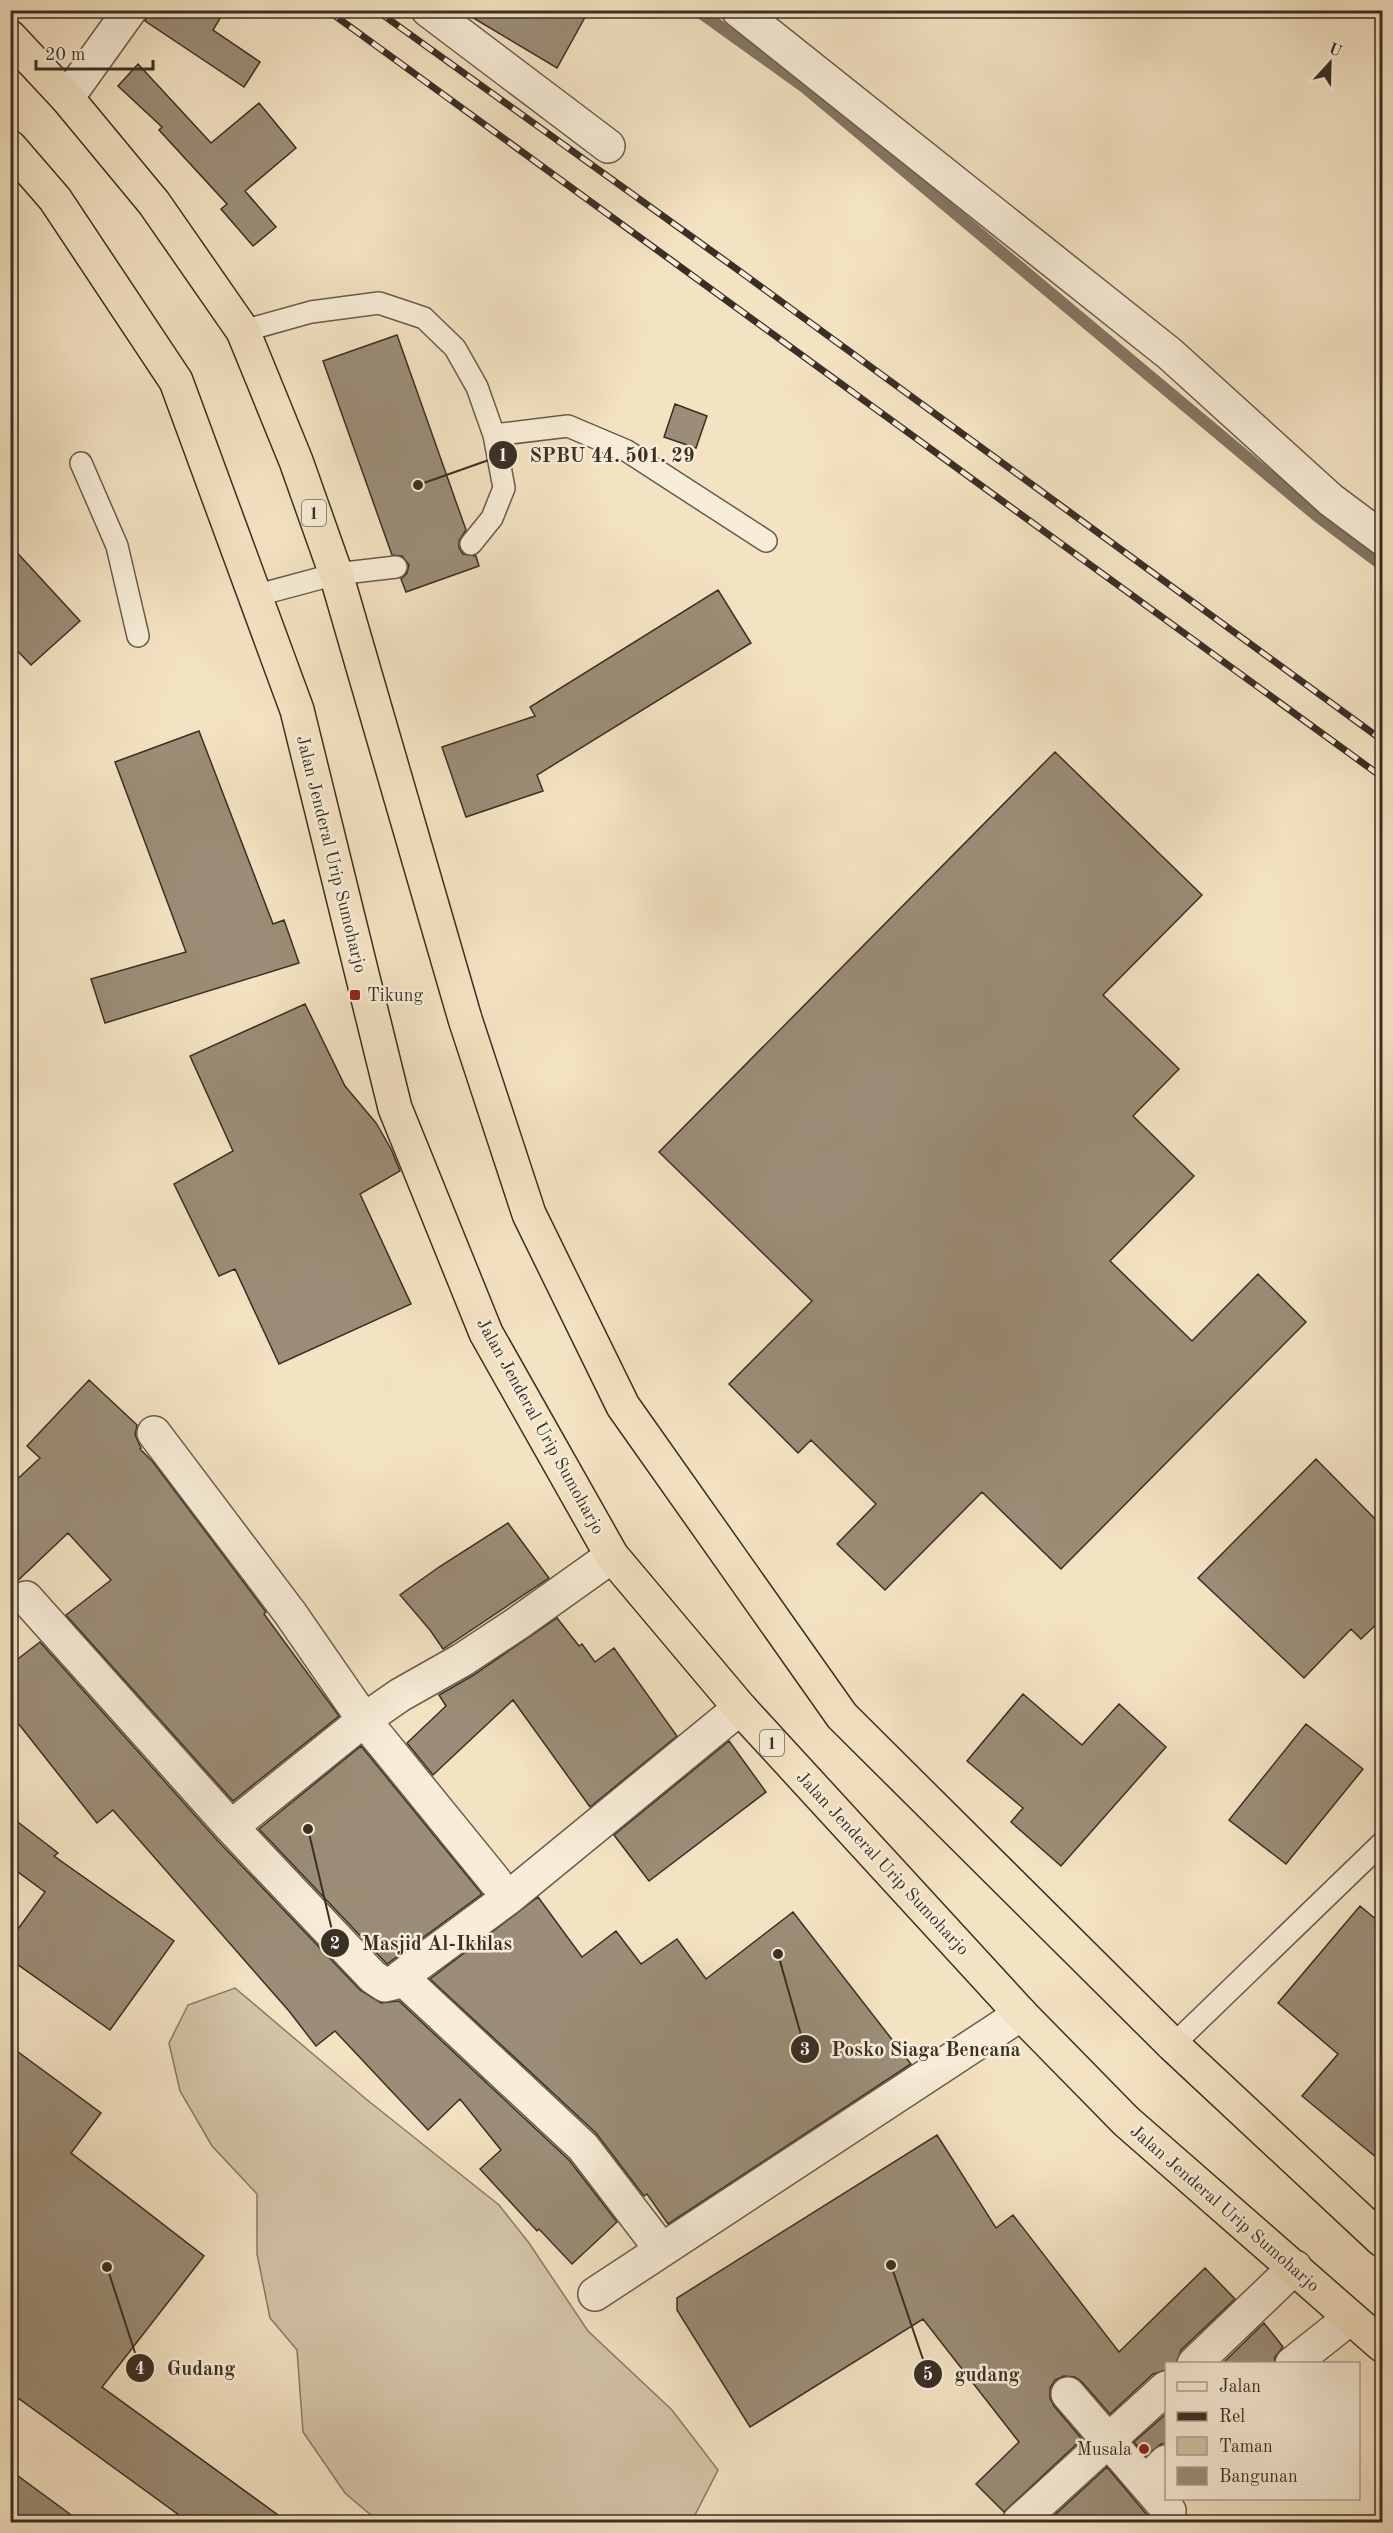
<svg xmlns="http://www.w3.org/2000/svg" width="1393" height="2533" font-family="'Old Standard TT',serif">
  <rect width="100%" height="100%" fill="#f4e3c3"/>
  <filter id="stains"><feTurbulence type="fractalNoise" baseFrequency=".00333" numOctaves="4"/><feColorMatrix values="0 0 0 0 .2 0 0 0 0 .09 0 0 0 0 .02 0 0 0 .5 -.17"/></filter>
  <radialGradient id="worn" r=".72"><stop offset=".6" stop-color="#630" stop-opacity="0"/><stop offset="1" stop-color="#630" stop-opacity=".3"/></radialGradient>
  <path fill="#d4c4a8" stroke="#877a66" stroke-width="1.5" d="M 235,1988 L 366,2099 L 499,2205 L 529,2243 L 588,2331 L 672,2410 L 718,2470 L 695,2515 L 676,2522 L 379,2522 L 345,2493 L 303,2432 L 297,2350 L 270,2318 L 257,2254 L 257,2194 L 212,2146 L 180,2091 L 169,2043 L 188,2005 Z"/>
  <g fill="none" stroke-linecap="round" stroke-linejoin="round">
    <path stroke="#847663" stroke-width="12" d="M 697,10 L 803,86 L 1317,516 L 1382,565"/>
  </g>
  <path fill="#9b8d77" stroke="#3a2f25" stroke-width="1.5" d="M 149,10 L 225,10 L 213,30 L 260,62 L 244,87 L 145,21 Z
    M 460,10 L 589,10 L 557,68 Z
    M 138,64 L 211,143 L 259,103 L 296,148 L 245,191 L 276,227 L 253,246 L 221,209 L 227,204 L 159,130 L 162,127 L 118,86 Z
    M 397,335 L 466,530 L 459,541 L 459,548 L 463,554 L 476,556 L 479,566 L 406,592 L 401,579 L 407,573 L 409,565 L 402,556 L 392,555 L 323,361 Z
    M 675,404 L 707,416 L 696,448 L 664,437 Z
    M 10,545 L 80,621 L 31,665 L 10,643 Z
    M 718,590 L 751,643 L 537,775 L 543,791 L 466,817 L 442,747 L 535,716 L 530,707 Z
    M 199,731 L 273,924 L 284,920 L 299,963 L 105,1023 L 91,979 L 186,952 L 115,762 Z
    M 1055,752 L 1202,895 L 1103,995 L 1179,1069 L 1133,1116 L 1194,1176 L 1110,1261 L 1192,1341 L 1258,1274 L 1306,1322 L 1061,1569 L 982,1492 L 885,1590 L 837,1544 L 876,1504 L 811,1440 L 798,1453 L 729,1384 L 812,1301 L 659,1152 Z
    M 305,1004 L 345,1086 L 376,1123 L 391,1149 L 400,1171 L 360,1194 L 411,1304 L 279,1364 L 235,1269 L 219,1276 L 174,1184 L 233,1151 L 190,1056 Z
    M 89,1380 L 137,1425 L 135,1435 L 141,1448 L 140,1449 L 153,1462 L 266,1612 L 264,1614 L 339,1716 L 233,1801 L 66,1615 L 111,1580 L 68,1533 L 10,1588 L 10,1486 L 40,1458 L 27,1446 Z
    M 1316,1459 L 1383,1527 L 1383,1618 L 1361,1639 L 1351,1629 L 1304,1678 L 1198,1578 Z
    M 508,1523 L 549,1578 L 443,1649 L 430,1630 L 400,1595 L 439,1567 Z
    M 557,1618 L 579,1646 L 582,1644 L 595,1662 L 614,1648 L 677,1736 L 590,1807 L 513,1700 L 433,1775 L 407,1743 L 446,1706 L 439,1695 L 472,1676 Z
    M 40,1642 L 217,1840 L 360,1990 L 381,2003 L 399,2001 L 569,2160 L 617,2222 L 572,2264 L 539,2229 L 537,2231 L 480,2169 L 501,2150 L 460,2099 L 428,2130 L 335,2031 L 316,2046 L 289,2011 L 113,1810 L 97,1823 L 10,1713 L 10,1665 Z
    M 1023,1694 L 1082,1745 L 1119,1704 L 1166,1747 L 1061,1866 L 1011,1822 L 1023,1808 L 967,1761 Z
    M 1306,1724 L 1363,1769 L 1286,1864 L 1229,1820 Z
    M 729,1741 L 766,1792 L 649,1881 L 614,1835 Z
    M 361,1746 L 482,1894 L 387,1964 L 259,1829 Z
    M 10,1816 L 58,1853 L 54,1856 L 174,1941 L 110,2030 L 10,1959 L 10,1940 L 45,1892 L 10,1866 Z
    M 538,1897 L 582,1957 L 616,1931 L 641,1964 L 677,1939 L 706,1979 L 793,1912 L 911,2064 L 668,2224 L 647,2194 L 644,2196 L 596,2133 L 430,1979 Z
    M 1360,1906 L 1383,1925 L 1383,2163 L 1302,2096 L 1338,2054 L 1278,2003 Z
    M 10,2046 L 101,2113 L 71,2153 L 204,2256 L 102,2387 L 289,2523 L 190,2523 L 10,2392 Z
    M 937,2135 L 996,2228 L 1013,2215 L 1119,2352 L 1205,2268 L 1235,2299 L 1181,2350 L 1176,2364 L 1167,2364 L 1167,2370 L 1153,2374 L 1110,2414 L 1082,2382 L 1075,2377 L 1064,2376 L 1055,2380 L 1050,2388 L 1050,2398 L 1054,2406 L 1082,2439 L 1004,2512 L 976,2484 L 1019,2442 L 923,2319 L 750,2427 L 677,2310 L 677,2298 Z
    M 1264,2323 L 1283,2347 L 1275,2357 L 1274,2364 L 1222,2364 Z
    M 1167,2413 L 1167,2444 L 1161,2444 L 1146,2456 L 1134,2442 Z
    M 1107,2467 L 1148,2516 L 1148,2523 L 1046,2523 Z
    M 10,2470 L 82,2523 L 10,2523 Z"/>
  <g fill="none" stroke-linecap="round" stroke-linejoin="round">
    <defs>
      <path id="service" d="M 243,331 L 311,312 L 379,303 L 424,318 L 455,348 L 477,387 L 494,435 L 504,488 L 492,518 L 471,544
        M 494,435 L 568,426 L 627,451 L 766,541
        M 81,463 L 117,546 L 138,636
        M 254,596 L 336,574 L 396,567
        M 1173,2045 L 1382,1843"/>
      <path id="minor" d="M 428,10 L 608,146
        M 738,10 L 1170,354 L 1331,500 L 1382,538
        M 67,98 L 130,10
        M 154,1433 L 290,1613 L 364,1720 L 495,1881
        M 26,1598 L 231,1827 L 373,1977 L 385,1985 L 394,1983 L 401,1977 L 583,2147 L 661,2249
        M 231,1827 L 364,1720 L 400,1695 L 462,1660 L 518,1623 L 612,1556
        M 401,1977 L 508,1898 L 740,1708
        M 595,2294 L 1021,2014
        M 1194,2364 L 1295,2267
        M 1292,2364 L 1350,2318
        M 1068,2394 L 1169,2511 L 1166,2522
        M 1146,2482 L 1166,2462
        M 1019,2522 L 1166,2388"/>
      <path id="trunk" d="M 10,37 L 67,98 L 154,203 L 243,331 L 296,461 L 336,574 L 465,1019 L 529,1214 L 623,1406 L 842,1716 L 1173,2045 L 1382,2240
        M 10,147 L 55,199 L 176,381 L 297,710 L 395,1108 L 486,1333 L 612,1556 L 740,1708 L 1021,2014 L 1126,2121 L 1382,2345"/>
    </defs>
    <use href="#service" stroke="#685c4c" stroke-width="24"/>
    <use href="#minor" stroke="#685c4c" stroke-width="36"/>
    <use href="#trunk" stroke="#3a2f25" stroke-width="36"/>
    <use href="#service" stroke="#f8edd8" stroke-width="21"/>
    <use href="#minor" stroke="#f8edd8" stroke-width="33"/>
    <use href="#trunk" stroke="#f4e3c3" stroke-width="33"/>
    <defs>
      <path id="rail" d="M 327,10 L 1382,777
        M 376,10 L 738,270 L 1382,740"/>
    </defs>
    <use href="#rail" stroke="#3a2f25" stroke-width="7"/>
    <use href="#rail" stroke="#f8edd8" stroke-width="4.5" stroke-dasharray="14" stroke-linecap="butt"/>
  </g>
  <g fill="#8f2418" stroke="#f8edd8" stroke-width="2">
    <rect x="349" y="989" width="12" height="12" rx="3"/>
    <circle cx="1144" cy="2449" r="6"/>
  </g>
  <g text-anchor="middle" stroke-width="5" stroke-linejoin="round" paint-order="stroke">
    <g fill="#f8edd8" stroke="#73685b" stroke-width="1.5">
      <rect x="302" y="500" width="24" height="26" rx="4.5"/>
      <rect x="760" y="1730" width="24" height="26" rx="4.5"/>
    </g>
    <g font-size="16" font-weight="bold" fill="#3a2f25">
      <text x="314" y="519">1</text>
      <text x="772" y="1749">1</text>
    </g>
    <g font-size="18" fill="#3a2f25" stroke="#f8edd8">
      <text transform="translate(332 854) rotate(76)" y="6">Jalan Jenderal Urip Sumoharjo</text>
      <text transform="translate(541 1426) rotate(61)" y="6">Jalan Jenderal Urip Sumoharjo</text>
      <text transform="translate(883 1863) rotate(47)" y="6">Jalan Jenderal Urip Sumoharjo</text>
      <text transform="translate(1225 2208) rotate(41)" y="6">Jalan Jenderal Urip Sumoharjo</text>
    </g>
    <g font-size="18" fill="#3a2f25" stroke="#f8edd8" text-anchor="start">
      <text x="367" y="1001">Tikung</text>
      <text x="1132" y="2455" text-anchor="end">Musala</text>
    </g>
  </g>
  <path fill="none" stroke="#3a2f25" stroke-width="2" d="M418 485L503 455M308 1829L335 1943M778 1954L805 2049M107 2267L140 2368M891 2265L928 2374"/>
  <g fill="#3a2f25" stroke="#f8edd8" stroke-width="2">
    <circle cx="418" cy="485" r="6"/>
    <circle cx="308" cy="1829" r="6"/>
    <circle cx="778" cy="1954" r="6"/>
    <circle cx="107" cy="2267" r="6"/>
    <circle cx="891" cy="2265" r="6"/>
    <circle cx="503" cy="455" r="15"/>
    <circle cx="335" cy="1943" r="15"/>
    <circle cx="805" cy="2049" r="15"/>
    <circle cx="140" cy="2368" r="15"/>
    <circle cx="928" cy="2374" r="15"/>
  </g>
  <g font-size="18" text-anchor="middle" font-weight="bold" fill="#fff">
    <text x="503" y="461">1</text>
    <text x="335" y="1949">2</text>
    <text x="805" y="2055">3</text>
    <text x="140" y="2374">4</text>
    <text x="928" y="2380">5</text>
  </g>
  <g font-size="20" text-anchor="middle" font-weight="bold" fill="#3a2f25" stroke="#f8edd8" stroke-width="5" stroke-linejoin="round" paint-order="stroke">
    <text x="612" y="462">SPBU 44. 501. 29</text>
    <text x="437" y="1950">Masjid Al-Ikhlas</text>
    <text x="926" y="2056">Posko Siaga Bencana</text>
    <text x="201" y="2375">Gudang</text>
    <text x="987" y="2381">gudang</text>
  </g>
  <rect width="1393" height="2533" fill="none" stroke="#f4e3c3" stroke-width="36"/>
  <rect x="12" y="12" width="1369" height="2509" fill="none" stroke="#3a2f25" stroke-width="3"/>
  <rect x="18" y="18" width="1357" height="2497" fill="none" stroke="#3a2f25" stroke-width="1.5"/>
  <rect x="1165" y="2362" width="195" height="138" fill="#f8edd8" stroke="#aca190" stroke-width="1.5"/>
  <rect x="1177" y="2382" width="30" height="9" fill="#f8edd8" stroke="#aca190" stroke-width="1.5"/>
  <text x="1219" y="2392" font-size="18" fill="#3a2f25">Jalan</text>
  <rect x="1177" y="2412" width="30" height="9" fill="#3a2f25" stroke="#aca190" stroke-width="1.5"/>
  <text x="1219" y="2422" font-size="18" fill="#3a2f25">Rel</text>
  <rect x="1177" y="2437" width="30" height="18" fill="#d4c4a8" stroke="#aca190" stroke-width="1.5"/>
  <text x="1219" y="2452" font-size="18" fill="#3a2f25">Taman</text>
  <rect x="1177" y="2467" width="30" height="18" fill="#9b8d77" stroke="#aca190" stroke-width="1.5"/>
  <text x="1219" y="2482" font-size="18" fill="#3a2f25">Bangunan</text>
  <g transform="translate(1330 63) rotate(22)" stroke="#f8edd8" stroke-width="4.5" paint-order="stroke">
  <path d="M0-4.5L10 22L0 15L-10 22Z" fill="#3a2f25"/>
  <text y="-9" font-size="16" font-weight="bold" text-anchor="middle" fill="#3a2f25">U</text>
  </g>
  <path d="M36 60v9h117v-9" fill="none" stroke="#3a2f25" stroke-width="3"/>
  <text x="45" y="60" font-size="18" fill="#3a2f25" stroke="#f8edd8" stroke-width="4.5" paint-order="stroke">20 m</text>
  <rect width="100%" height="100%" filter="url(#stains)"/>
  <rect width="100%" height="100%" fill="url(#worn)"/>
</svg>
